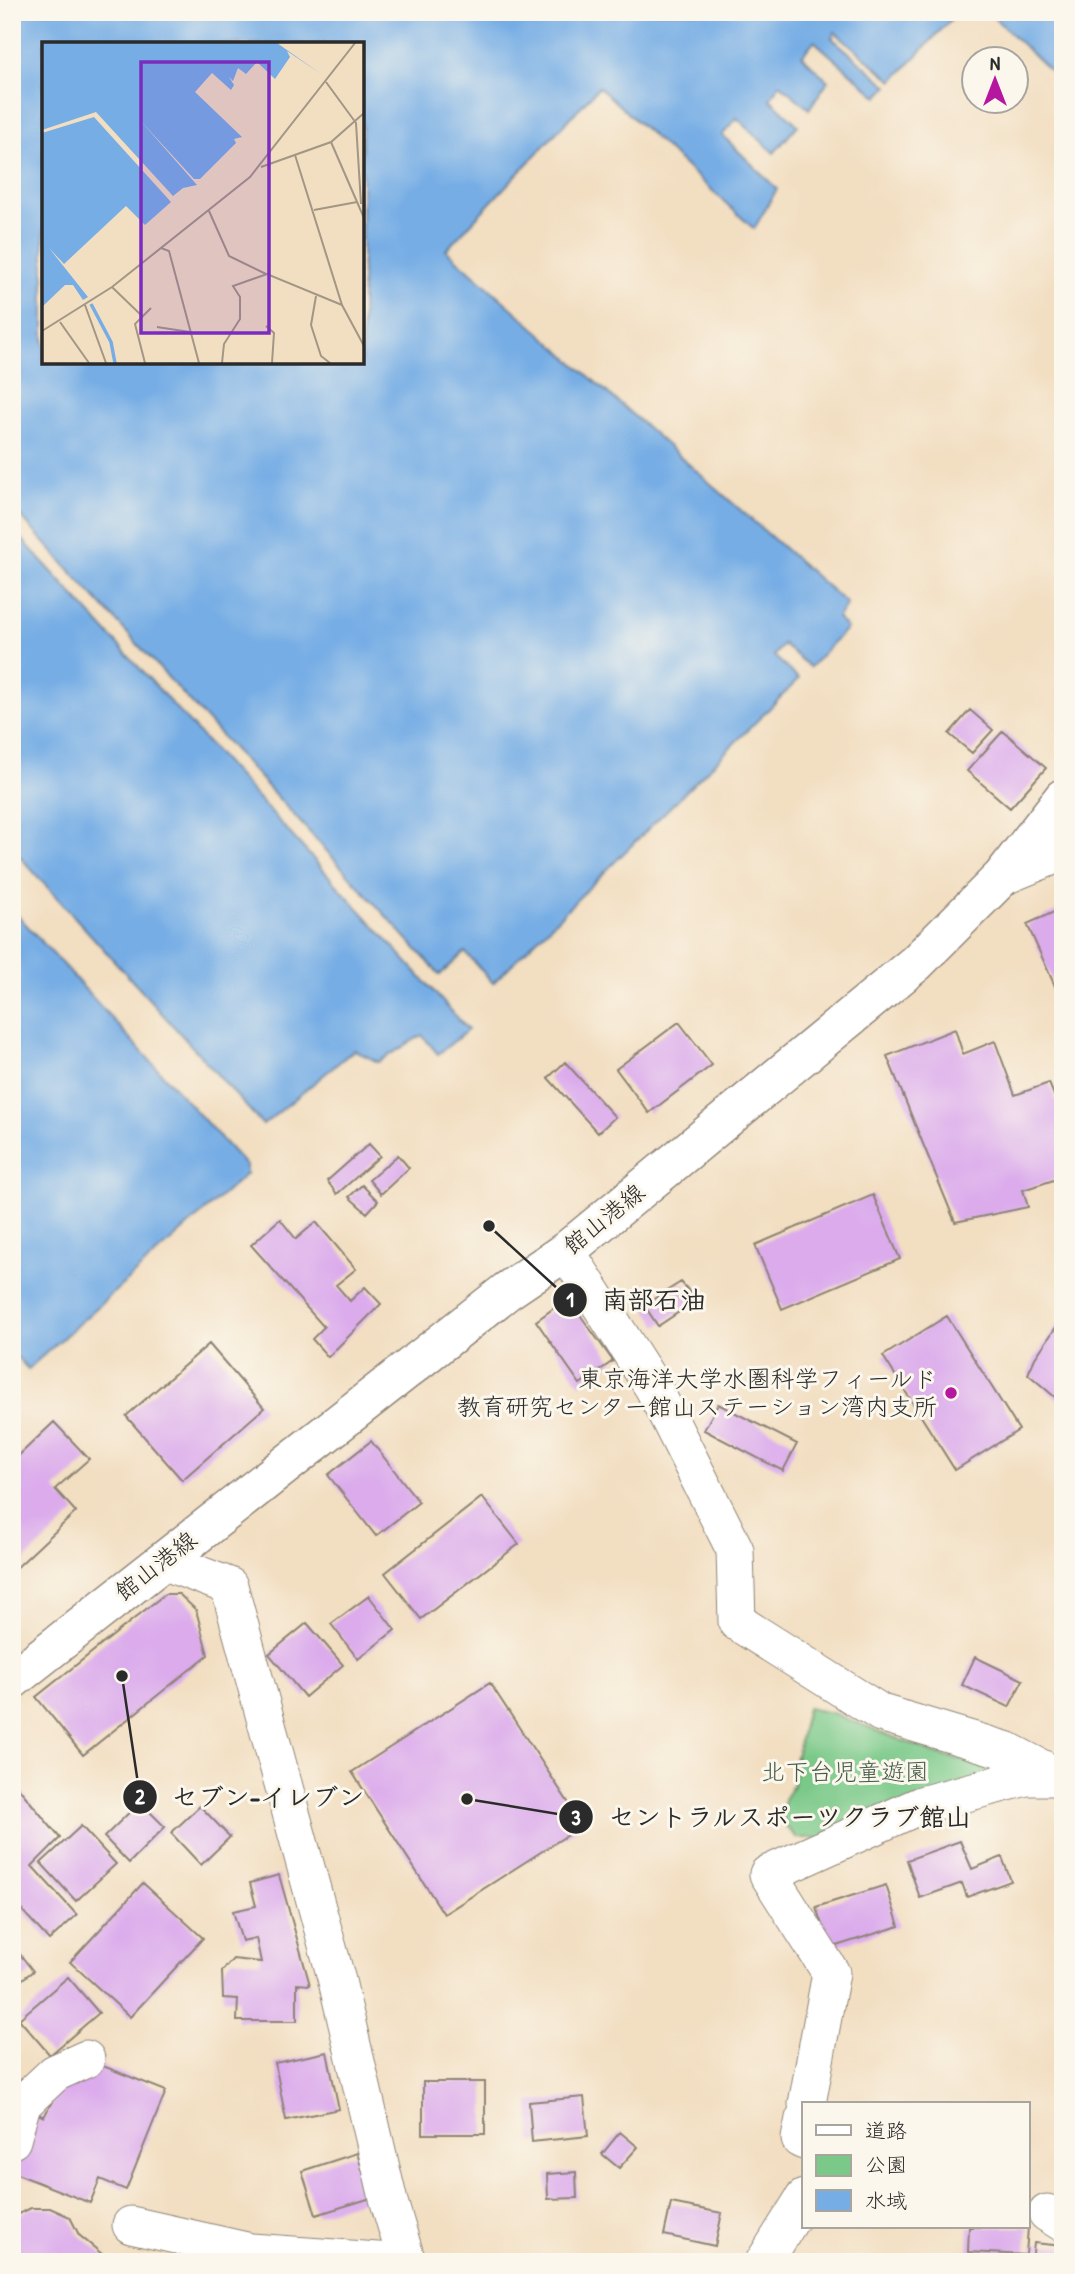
<svg xmlns="http://www.w3.org/2000/svg" width="1075" height="2274" font-family="'Patrick Hand','Klee One',sans-serif">
  <rect width="100%" height="100%" fill="#fbf7ec"/>
  <filter id="ink" filterUnits="userSpaceOnUse"><feTurbulence type="fractalNoise" baseFrequency=".0143" numOctaves="2"/><feDisplacementMap in="SourceGraphic" scale="14" xChannelSelector="R" yChannelSelector="G"/><feConvolveMatrix kernelMatrix="1 2 1 2 8 2 1 2 1" color-interpolation-filters="sRGB"/></filter>
  <filter id="wash" filterUnits="userSpaceOnUse"><feTurbulence type="fractalNoise" baseFrequency=".00686" numOctaves="4" result="noise"/><feDisplacementMap in="SourceGraphic" scale="28" xChannelSelector="R" yChannelSelector="G"/><feGaussianBlur stdDeviation="1.57" result="paint"/><feColorMatrix in="noise" values="0 0 0 0 0 0 0 0 0 0 0 0 0 0 0 0 0 1.4 0 .05"/><feComposite in="paint" operator="in"/></filter>
  <g filter="url(#wash)">
    <rect width="100%" height="100%" fill="#f2dec1"/>
    <path fill="#7ac989" stroke="#527a5a" stroke-width="2" d="M 807,1708 L 832,1713 L 939,1755 L 1008,1769 L 821,1838 L 797,1838 L 784,1824 L 784,1799 L 794,1784 L 795,1761 Z"/>
    <path fill="#76ade5" stroke="#506c88" stroke-width="2" fill-rule="evenodd" d="M 12,12 L 958,12 L 893,81 L 835,32 L 832,38 L 888,86 L 878,97 L 814,41 L 802,56 L 828,81 L 809,109 L 780,84 L 770,99 L 798,125 L 774,153 L 737,118 L 722,135 L 777,189 L 754,229 L 599,87 L 446,250 L 847,604 L 837,618 L 847,628 L 810,667 L 783,644 L 774,656 L 799,679 L 493,983 L 465,952 L 440,975 L 12,507 ZM 44,44 L 362,44 L 362,362 L 44,362 Z
      M 988,12 L 1063,12 L 1063,83 Z
      M 12,528 L 428,985 L 468,1030 L 438,1054 L 422,1035 L 378,1062 L 354,1050 L 263,1125 L 12,848 Z
      M 12,909 L 246,1166 L 246,1174 L 28,1369 L 12,1352 Z"/>
    <g id="blocks">
      <path fill="#dbabec" d="M 970,710 L 993,730 L 972,753 L 949,734 Z
        M 1003,731 L 1046,768 L 1010,808 L 967,771 Z
        M 1063,908 L 1063,1004 L 1027,924 Z
        M 679,1022 L 712,1065 L 649,1113 L 616,1069 Z
        M 955,1029 L 963,1054 L 995,1041 L 1015,1095 L 1049,1083 L 1063,1117 L 1063,1177 L 1023,1190 L 1028,1207 L 955,1222 L 887,1056 Z
        M 565,1062 L 615,1117 L 598,1133 L 548,1078 Z
        M 369,1144 L 380,1156 L 337,1194 L 327,1181 Z
        M 398,1155 L 409,1168 L 381,1194 L 369,1180 Z
        M 362,1185 L 378,1201 L 367,1213 L 349,1197 Z
        M 873,1195 L 900,1259 L 782,1309 L 755,1245 Z
        M 280,1219 L 296,1239 L 316,1222 L 356,1269 L 336,1285 L 350,1301 L 365,1287 L 381,1304 L 328,1357 L 312,1339 L 324,1327 L 251,1245 Z
        M 681,1282 L 697,1300 L 658,1326 L 644,1305 Z
        M 568,1298 L 613,1361 L 580,1384 L 536,1321 Z
        M 947,1316 L 1019,1430 L 955,1470 L 883,1356 Z
        M 1063,1317 L 1063,1404 L 1028,1374 L 1035,1358 Z
        M 209,1344 L 264,1408 L 182,1480 L 126,1416 Z
        M 718,1404 L 797,1444 L 783,1471 L 704,1430 Z
        M 54,1422 L 89,1459 L 55,1489 L 76,1512 L 12,1572 L 12,1462 Z
        M 371,1441 L 419,1502 L 376,1536 L 328,1475 Z
        M 482,1497 L 519,1544 L 421,1619 L 385,1573 Z
        M 165,1594 L 179,1594 L 196,1610 L 208,1655 L 83,1755 L 36,1697 Z
        M 369,1596 L 395,1630 L 358,1659 L 331,1624 Z
        M 307,1623 L 343,1665 L 305,1697 L 269,1654 Z
        M 975,1657 L 1023,1680 L 1009,1707 L 962,1685 Z
        M 490,1683 L 583,1825 L 444,1914 L 352,1772 Z
        M 12,1780 L 60,1838 L 32,1866 L 77,1915 L 49,1940 L 12,1899 Z
        M 140,1802 L 165,1827 L 129,1863 L 104,1837 Z
        M 200,1806 L 230,1837 L 201,1865 L 171,1833 Z
        M 81,1826 L 116,1864 L 76,1901 L 41,1863 Z
        M 960,1841 L 972,1869 L 1002,1857 L 1011,1881 L 967,1897 L 962,1883 L 920,1898 L 907,1860 Z
        M 279,1875 L 310,1985 L 297,1984 L 297,2021 L 237,2021 L 238,1999 L 223,1998 L 222,1971 L 233,1959 L 261,1962 L 256,1938 L 242,1941 L 233,1911 L 256,1906 L 250,1883 Z
        M 143,1883 L 203,1938 L 130,2017 L 70,1962 Z
        M 886,1885 L 899,1926 L 830,1948 L 816,1907 Z
        M 12,1944 L 33,1971 L 12,1987 Z
        M 68,1977 L 99,2013 L 50,2055 L 19,2019 Z
        M 327,2052 L 339,2109 L 286,2120 L 275,2063 Z
        M 93,2062 L 166,2091 L 126,2190 L 100,2179 L 90,2203 L 12,2172 L 12,2167 L 34,2112 L 44,2117 L 63,2080 Z
        M 423,2082 L 485,2082 L 485,2134 L 423,2134 Z
        M 584,2097 L 588,2136 L 532,2142 L 529,2102 Z
        M 620,2132 L 638,2147 L 619,2168 L 602,2154 Z
        M 357,2153 L 371,2198 L 316,2215 L 302,2171 Z
        M 576,2172 L 577,2198 L 548,2199 L 547,2174 Z
        M 671,2203 L 722,2213 L 715,2246 L 664,2235 Z
        M 31,2208 L 50,2208 L 70,2217 L 79,2235 L 108,2259 L 106,2262 L 12,2262 L 12,2217 Z
        M 969,2227 L 1028,2227 L 1026,2255 L 968,2252 Z
        M 1034,2243 L 1063,2246 L 1063,2262 L 1032,2262 Z"/>
    </g>
  </g>
  <g filter="url(#ink)">
    <use href="#blocks" fill-opacity="0" stroke="#8e8476" stroke-width="2"/>
    <g fill="none" stroke-linecap="round" stroke-linejoin="round">
      <defs>
        <path id="minor" d="M 1002,877 L 1063,852
          M 566,1251 L 653,1387 L 735,1550 L 737,1622 L 881,1713 L 1008,1751 L 1058,1777
          M 163,1561 L 229,1586 L 337,1981 L 389,2202 L 407,2262
          M 807,2104 L 831,1973 L 768,1874 L 921,1805 L 1026,1777 L 1058,1777
          M 804,2119 L 800,2139 L 804,2141
          M 12,2140 L 22,2104 L 55,2073 L 86,2059
          M 1047,2213 L 1063,2223
          M 131,2225 L 251,2252 L 391,2262
          M 764,2262 L 804,2198"/>
        <path id="major" d="M 12,1680 L 507,1291 L 566,1251 L 916,963 L 1002,877 L 1063,798"/>
      </defs>
      <use href="#minor" stroke="#8e8476" stroke-width="39"/>
      <use href="#major" stroke="#8e8476" stroke-width="41"/>
      <use href="#minor" stroke="#fff" stroke-width="37"/>
      <use href="#major" stroke="#fff" stroke-width="38"/>
    </g>
  </g>
  <circle fill="#b5179e" stroke="#fbf7ec" stroke-width="2.5" cx="951" cy="1393" r="7"/>
  <g text-anchor="middle" stroke-width="6" stroke-linejoin="round" paint-order="stroke">
    <g font-size="24" fill="#2b2b2b" stroke="#fbf7ec">
      <text transform="translate(604 1219) rotate(-39)" y="8">館山港線</text>
      <text transform="translate(156 1566) rotate(-38)" y="8">館山港線</text>
    </g>
    <g font-size="24" fill="#2b2b2b" stroke="#fbf7ec" text-anchor="end">
      <text x="937" y="1387">東京海洋大学水圏科学フィールド<tspan x="937" dy="28">教育研究センター館山ステーション湾内支所</tspan></text>
    </g>
    <g font-size="24" fill="#435a47" stroke="#fbf7ec">
      <text x="845" y="1780">北下台児童遊園</text>
    </g>
  </g>
  <g transform="translate(42 42)">
    <rect width="322" height="322" fill="#f2dec1"/>
    <path d="M 0,1 L 235,1 L 279,32 L 245,9 L 248,15 L 233,37 L 215,20 L 204,32 L 196,26 L 191,39 L 187,35 L 192,43 L 189,48 L 170,31 L 153,50 L 200,95 L 192,97 L 194,101 L 158,137 L 152,137 L 97,77 L 155,143 L 141,146 L 131,154 L 54,70 L 0,88 ZM 52,75 L 129,160 L 103,183 L 84,164 L 22,222 L 7,206 L 46,255 L 41,258 L 31,243 L 23,243 L 0,265 L 0,91 Z" fill="#76ade5"/>
    <path fill="none" stroke="#76ade5" stroke-width="3.5" d="M 49,262 L 69,300 L 73,321"/>
    <path fill="none" stroke="#a29685" stroke-width="2" d="M 284,40 L 314,81 L 319,162M 289,100 L 322,176M 253,113 L 300,263 L 322,304M 219,125 L 289,100 L 322,71M 272,168 L 315,160M 167,169 L 187,214 L 224,232M 119,206 L 127,209 L 157,321M 70,245 L 100,274M 274,254 L 269,283 L 279,314 L 288,321M 43,263 L 64,321M 18,280 L 47,321M 224,284 L 232,291 L 230,321M 115,285 L 148,290M 0,289 L 70,245 L 208,135 L 313,1M 103,321 L 93,282 L 109,266M 180,321 L 182,302 L 198,277 L 198,255 L 191,244 L 225,232 L 300,263"/>
    <path fill="#7b2cbf" fill-opacity="0.15" stroke="#7b2cbf" stroke-width="3.5" d="M 99,20 L 227,20 L 227,291 L 99,291 Z"/>
    <rect width="322" height="322" fill="none" stroke="#2b2b2b" stroke-width="3.5"/>
  </g>
  <path fill="none" stroke="#2b2b2b" stroke-width="2.5" d="M489 1226L570 1300M122 1676L140 1797M467 1799L576 1817"/>
  <g fill="#2b2b2b" stroke="#fbf7ec" stroke-width="2.5">
    <circle cx="489" cy="1226" r="7"/>
    <circle cx="122" cy="1676" r="7"/>
    <circle cx="467" cy="1799" r="7"/>
    <circle cx="570" cy="1300" r="18"/>
    <circle cx="140" cy="1797" r="18"/>
    <circle cx="576" cy="1817" r="18"/>
  </g>
  <g font-size="21" text-anchor="middle" font-weight="bold" fill="#fff">
    <text x="570" y="1307">1</text>
    <text x="140" y="1804">2</text>
    <text x="576" y="1825">3</text>
  </g>
  <g font-size="26" text-anchor="middle" font-weight="bold" fill="#2b2b2b" stroke="#fbf7ec" stroke-width="6" stroke-linejoin="round" paint-order="stroke">
    <text x="654" y="1309">南部石油</text>
    <text x="268" y="1806">セブン-イレブン</text>
    <text x="790" y="1826">セントラルスポーツクラブ館山</text>
  </g>
  <rect width="1075" height="2274" fill="none" stroke="#fbf7ec" stroke-width="42"/>
  <rect x="802" y="2102" width="228" height="126" fill="#fbf7ec" stroke="#a8a59f" stroke-width="2"/>
  <rect x="816" y="2125" width="35" height="10" fill="#ffffff" stroke="#a8a59f" stroke-width="2"/>
  <text x="865" y="2138" font-size="21" fill="#2b2b2b">道路</text>
  <rect x="816" y="2155" width="35" height="21" fill="#7ac989" stroke="#a8a59f" stroke-width="2"/>
  <text x="865" y="2172" font-size="21" fill="#2b2b2b">公園</text>
  <rect x="816" y="2190" width="35" height="21" fill="#76ade5" stroke="#a8a59f" stroke-width="2"/>
  <text x="865" y="2208" font-size="21" fill="#2b2b2b">水域</text>
  <g transform="translate(995 80)"><circle r="33" fill="#fbf7ec" stroke="#a8a59f" stroke-width="2"/>
  <path d="M0-5L12 26L0 18L-12 26Z" fill="#b5179e"/>
  <text y="-10" font-size="19" font-weight="bold" text-anchor="middle" fill="#2b2b2b">N</text>
  </g>
</svg>
